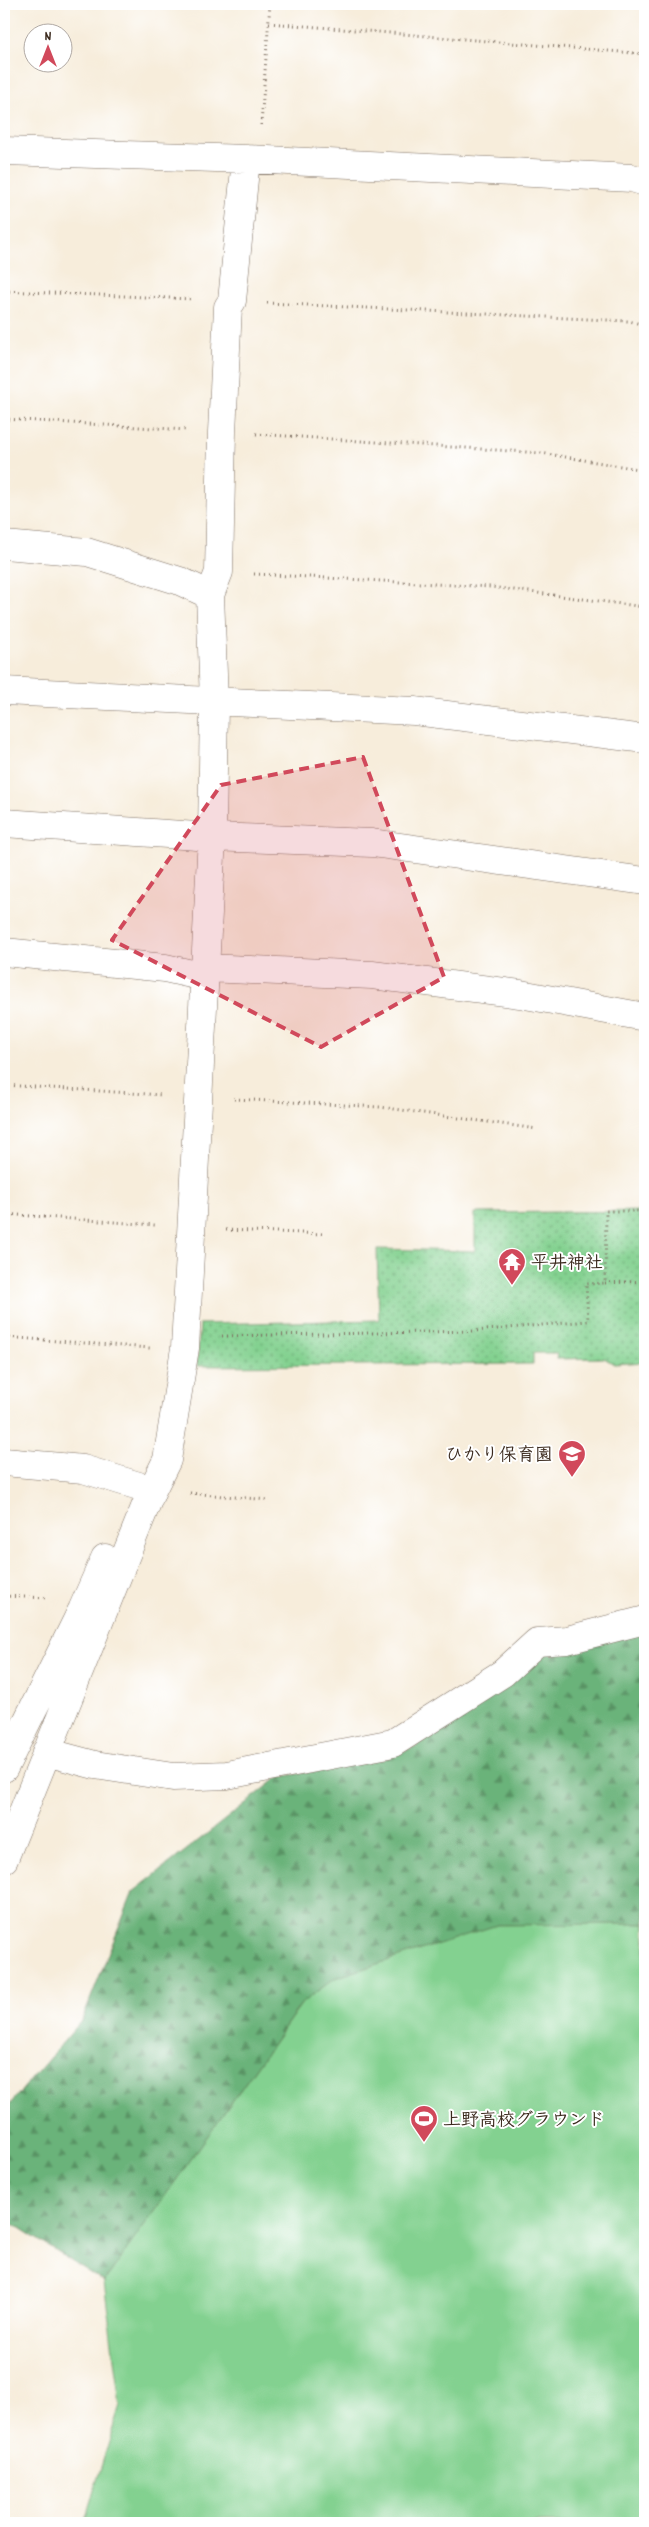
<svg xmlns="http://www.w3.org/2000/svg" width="649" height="2527" font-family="Dekko,'Klee One',sans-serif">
  <defs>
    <pattern id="grass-dots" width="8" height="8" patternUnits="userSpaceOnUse" patternTransform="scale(1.25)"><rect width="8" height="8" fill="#83d190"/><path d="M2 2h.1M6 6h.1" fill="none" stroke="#6caa75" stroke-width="1.8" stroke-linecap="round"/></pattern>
    <pattern id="forest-firs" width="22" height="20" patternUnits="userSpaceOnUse" patternTransform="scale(1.25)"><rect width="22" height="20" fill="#6ab37a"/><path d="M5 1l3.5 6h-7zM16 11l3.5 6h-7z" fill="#589263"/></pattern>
  </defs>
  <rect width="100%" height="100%" fill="#fff"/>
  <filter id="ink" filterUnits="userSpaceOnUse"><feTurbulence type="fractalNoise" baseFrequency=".02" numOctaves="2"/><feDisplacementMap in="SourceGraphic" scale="10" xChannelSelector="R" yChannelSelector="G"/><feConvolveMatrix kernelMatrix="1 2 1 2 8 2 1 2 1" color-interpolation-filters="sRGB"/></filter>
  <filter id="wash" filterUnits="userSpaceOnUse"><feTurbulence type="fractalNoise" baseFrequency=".0096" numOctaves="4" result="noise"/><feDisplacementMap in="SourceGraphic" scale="20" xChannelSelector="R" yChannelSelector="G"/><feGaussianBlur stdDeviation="1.12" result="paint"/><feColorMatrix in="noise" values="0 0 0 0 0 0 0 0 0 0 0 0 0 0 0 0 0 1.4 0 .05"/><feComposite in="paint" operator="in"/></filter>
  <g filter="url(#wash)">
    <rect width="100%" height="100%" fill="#f7eddb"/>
    <path fill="url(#grass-dots)" stroke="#5f7e57" d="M 645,1211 L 645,1362 L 614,1364 L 604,1358 L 557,1359 L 556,1353 L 533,1353 L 533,1364 L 197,1366 L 200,1324 L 379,1320 L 377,1249 L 475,1251 L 475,1213 Z"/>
    <path fill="url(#forest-firs)" stroke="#526e4c" d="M 645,1633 L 645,1924 L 497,1925 L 335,1978 L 301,2004 L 104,2282 L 4,2218 L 4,2111 L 82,2020 L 133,1892 L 279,1777 L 384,1759 L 416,1746 L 501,1686 L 539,1655 Z"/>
    <path fill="#83d190" stroke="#5f7e57" d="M 645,1924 L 645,2523 L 84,2523 L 120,2405 L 104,2282 L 302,2003 L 335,1978 L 497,1925 Z"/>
  </g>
  <g filter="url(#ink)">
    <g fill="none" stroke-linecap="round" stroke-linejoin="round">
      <defs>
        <path id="minor" d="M 4,151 L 246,159 L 632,178 L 645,182
          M 4,545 L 87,552 L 180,581 L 210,595 L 214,701 L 212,837 L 185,1348 L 167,1460 L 152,1490 L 4,1859
          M 210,595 L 219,572 L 222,432 L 228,307 L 232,301 L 246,159
          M 4,691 L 414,711 L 645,739
          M 4,823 L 212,837 L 372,843 L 645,881
          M 4,952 L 165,968 L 205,977
          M 205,968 L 372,975 L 520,994 L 645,1017
          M 4,1462 L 83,1469 L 152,1490
          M 46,1752 L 95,1765 L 173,1777 L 227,1775 L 393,1743 L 503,1673 L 537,1642 L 567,1640 L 645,1620
          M 4,1768 L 82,1610 L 105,1558"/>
      </defs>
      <use href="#minor" stroke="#7d6e60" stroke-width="29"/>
      <path stroke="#7d6e60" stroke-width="3" stroke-dasharray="1 4" stroke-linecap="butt" d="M 269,23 L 645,54
        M 261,125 L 270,4
        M 4,291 L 193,299
        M 267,303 L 629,321 L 645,325
        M 4,419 L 188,430
        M 256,434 L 541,453 L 645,470
        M 254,574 L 491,587 L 645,607
        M 4,1085 L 163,1095
        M 234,1099 L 380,1107 L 537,1129
        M 4,1214 L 155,1225
        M 226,1230 L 325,1234
        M 605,1283 L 645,1281
        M 222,1336 L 474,1331 L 588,1321 L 586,1284 L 605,1283 L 606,1211 L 645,1211
        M 4,1337 L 150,1348
        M 190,1493 L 269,1500
        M 4,1596 L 48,1598"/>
      <use href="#minor" stroke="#fff" stroke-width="28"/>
    </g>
  </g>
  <path fill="#d1495b" fill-opacity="0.2" stroke="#d1495b" stroke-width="4" stroke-dasharray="10 6" stroke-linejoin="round" d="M 363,757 L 444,977 L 321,1047 L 112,940 L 221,785 Z"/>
  <defs>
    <symbol id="temple-pin" viewBox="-11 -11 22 30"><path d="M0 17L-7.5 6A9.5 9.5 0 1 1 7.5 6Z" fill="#d1495b" stroke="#fff"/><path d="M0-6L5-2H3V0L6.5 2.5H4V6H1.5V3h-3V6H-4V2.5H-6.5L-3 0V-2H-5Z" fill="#fff"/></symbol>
    <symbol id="school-pin" viewBox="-11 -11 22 30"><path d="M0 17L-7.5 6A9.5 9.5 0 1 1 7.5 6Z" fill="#d1495b" stroke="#fff"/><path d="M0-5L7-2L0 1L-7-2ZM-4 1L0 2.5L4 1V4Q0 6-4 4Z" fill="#fff"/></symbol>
    <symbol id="stadium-pin" viewBox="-11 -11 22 30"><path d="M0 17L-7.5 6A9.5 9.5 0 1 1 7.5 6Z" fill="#d1495b" stroke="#fff"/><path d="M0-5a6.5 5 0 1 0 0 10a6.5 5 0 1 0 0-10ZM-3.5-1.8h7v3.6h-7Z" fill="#fff"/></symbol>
  </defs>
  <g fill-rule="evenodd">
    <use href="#temple-pin" x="496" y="1246" width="32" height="43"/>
    <use href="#school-pin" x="556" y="1438" width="32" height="43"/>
    <use href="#stadium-pin" x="408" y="2103" width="32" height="43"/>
  </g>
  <g text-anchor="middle" stroke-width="4" stroke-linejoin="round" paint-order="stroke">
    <g font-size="18" font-weight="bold" fill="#3b2a1e" stroke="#fff" text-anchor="start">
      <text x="531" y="1268">平井神社</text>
      <text x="553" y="1460" text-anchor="end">ひかり保育園</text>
      <text x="443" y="2125">上野高校グラウンド</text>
    </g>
  </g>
  <rect width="649" height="2527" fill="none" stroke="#fff" stroke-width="20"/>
  <g transform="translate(48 48)"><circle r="24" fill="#ffffff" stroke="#b1aaa5"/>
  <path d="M0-4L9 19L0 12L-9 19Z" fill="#d1495b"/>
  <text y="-8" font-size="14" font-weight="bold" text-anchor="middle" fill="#3b2a1e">N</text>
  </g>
</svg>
